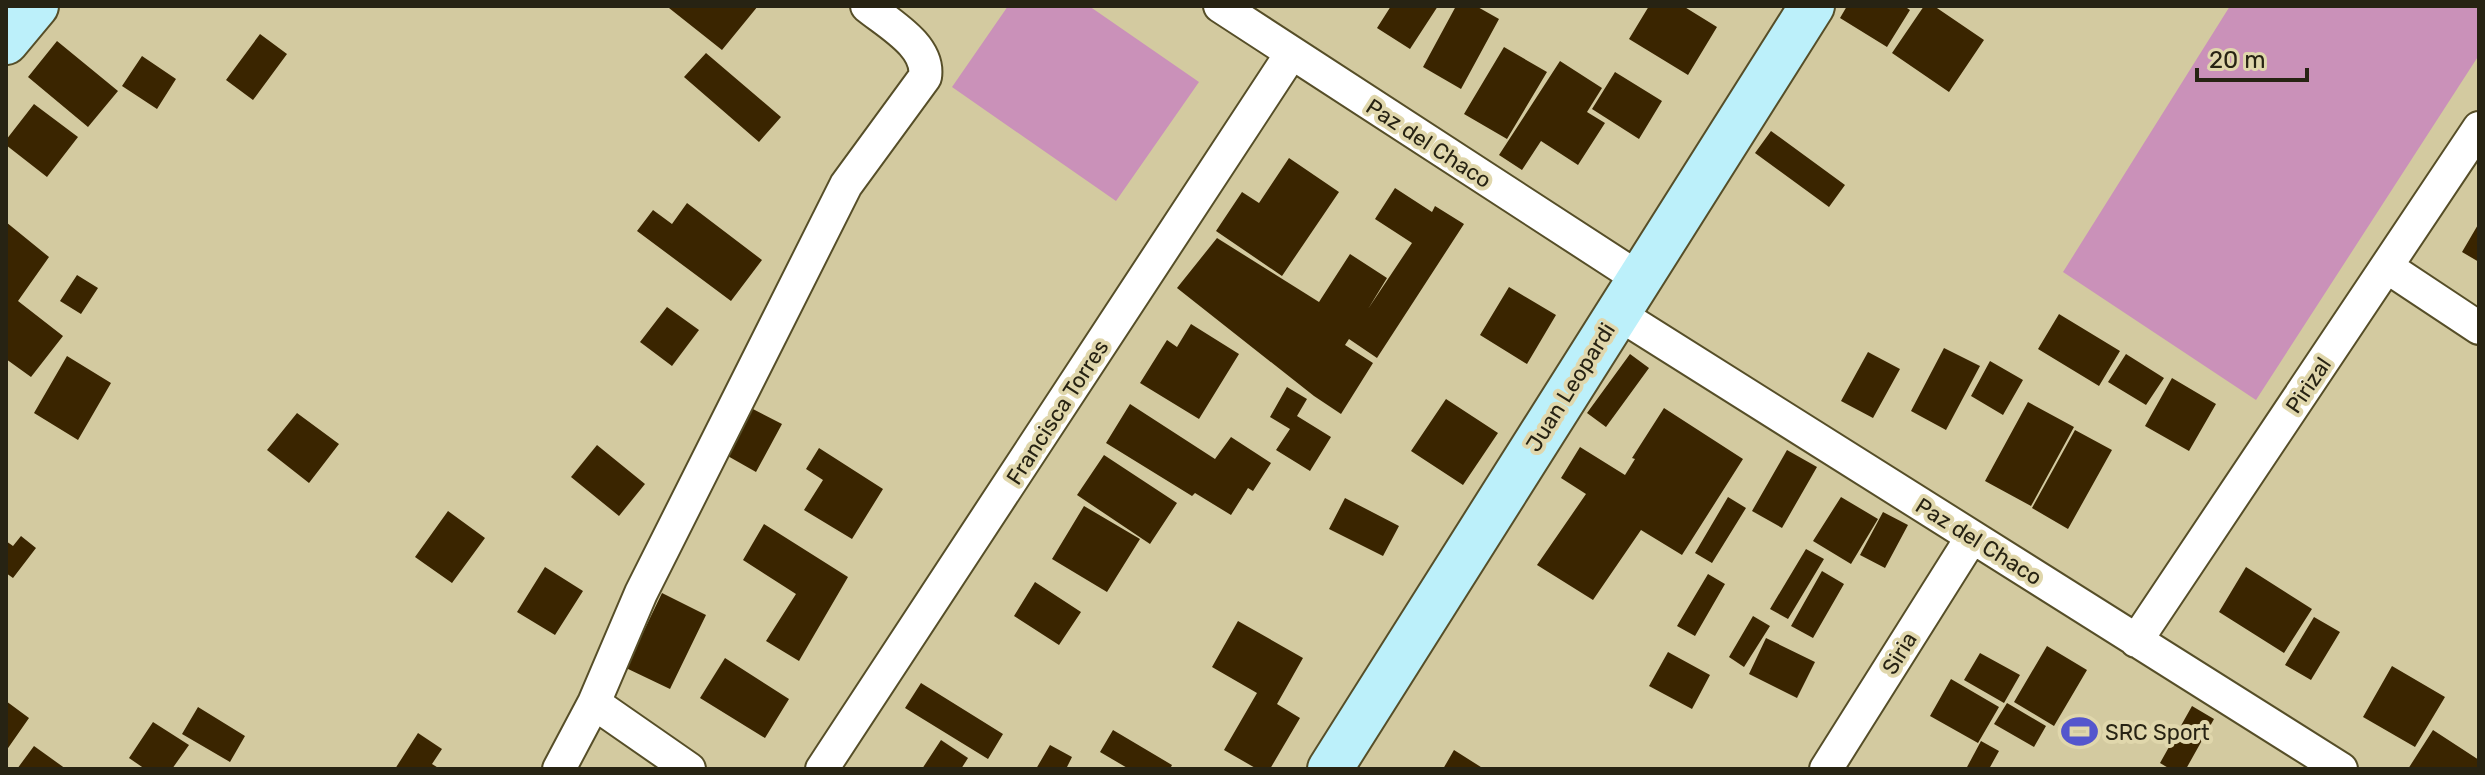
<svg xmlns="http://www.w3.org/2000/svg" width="2485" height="775" font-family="Rubik,sans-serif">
  <rect width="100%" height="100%" fill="#d3caa0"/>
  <path fill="#ca91b9" d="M 1008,6 L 1089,6 L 1199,82 L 1116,201 L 952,87 Z
    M 2230,6 L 2479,6 L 2479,55 L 2256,400 L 2063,272 Z"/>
  <path fill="#3a2500" d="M 670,6 L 758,6 L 722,50 L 669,8 Z
    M 1391,6 L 1438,6 L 1410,49 L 1377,28 Z
    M 1456,6 L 1476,6 L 1499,19 L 1461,89 L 1423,67 Z
    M 1649,6 L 1683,6 L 1717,27 L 1688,75 L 1629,39 Z
    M 1847,6 L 1904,6 L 1910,10 L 1887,47 L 1840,18 Z
    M 1924,6 L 1934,6 L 1984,40 L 1949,92 L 1892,53 Z
    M 260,34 L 287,54 L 253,100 L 226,80 Z
    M 57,41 L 118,91 L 88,127 L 28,77 Z
    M 1504,47 L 1547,72 L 1507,139 L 1464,114 Z
    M 706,53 L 781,117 L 759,142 L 684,77 Z
    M 142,56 L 176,79 L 157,109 L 122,86 Z
    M 1560,61 L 1602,88 L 1587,112 L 1605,123 L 1578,165 L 1541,141 L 1522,170 L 1499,155 Z
    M 1615,72 L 1662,101 L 1639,139 L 1592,109 Z
    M 34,104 L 78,137 L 47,177 L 6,145 L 6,140 Z
    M 1771,131 L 1845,185 L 1829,207 L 1755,153 Z
    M 1289,158 L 1339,192 L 1282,276 L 1216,231 L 1242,192 L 1259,203 Z
    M 1395,188 L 1432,212 L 1435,206 L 1464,224 L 1377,358 L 1349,339 L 1345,345 L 1373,363 L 1341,414 L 1314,396 L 1177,288 L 1217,238 L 1319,302 L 1350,254 L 1387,278 L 1368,309 L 1412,243 L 1375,219 Z
    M 687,203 L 762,260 L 731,301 L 637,231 L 653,210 L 672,224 Z
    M 6,222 L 49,257 L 18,301 L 63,336 L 31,377 L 6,359 Z
    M 2479,223 L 2479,262 L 2462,252 Z
    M 77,275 L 98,288 L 81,314 L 60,301 Z
    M 1509,287 L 1556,315 L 1527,364 L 1480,335 Z
    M 667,307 L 699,330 L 672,366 L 640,342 Z
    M 2059,314 L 2120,351 L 2099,386 L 2038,349 Z
    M 1191,324 L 1239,354 L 1199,419 L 1140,383 L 1167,340 L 1177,347 Z
    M 1944,348 L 1980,366 L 1946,430 L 1911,411 Z
    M 1868,352 L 1900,369 L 1873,418 L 1841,401 Z
    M 1630,354 L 1649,368 L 1606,427 L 1587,413 Z
    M 2126,354 L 2164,378 L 2146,405 L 2108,382 Z
    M 67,356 L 111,383 L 78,440 L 34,413 Z
    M 1990,361 L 2023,380 L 2003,415 L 1971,396 Z
    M 2172,378 L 2216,404 L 2189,451 L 2145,426 Z
    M 1287,387 L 1307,399 L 1297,416 L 1331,437 L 1310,471 L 1276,450 L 1290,429 L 1270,417 Z
    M 1446,399 L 1498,433 L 1463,485 L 1411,451 Z
    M 2028,402 L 2074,427 L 2031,506 L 1985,481 Z
    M 1130,404 L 1215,459 L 1231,437 L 1271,463 L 1253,491 L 1248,488 L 1231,515 L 1195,493 L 1192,496 L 1106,443 Z
    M 751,408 L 782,424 L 756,472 L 726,455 Z
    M 1664,408 L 1743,459 L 1682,555 L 1641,530 L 1593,600 L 1537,565 L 1586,494 L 1561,478 L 1580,447 L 1625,475 L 1635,459 L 1632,458 Z
    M 297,413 L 339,444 L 309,483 L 267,450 Z
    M 2075,430 L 2112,450 L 2068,529 L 2032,508 Z
    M 597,445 L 645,484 L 619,516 L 571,477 Z
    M 819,448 L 883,489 L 852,539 L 804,510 L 823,480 L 806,469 Z
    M 1787,450 L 1817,467 L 1782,528 L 1752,511 Z
    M 1104,455 L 1177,503 L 1150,544 L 1077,495 Z
    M 1728,497 L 1746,508 L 1712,563 L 1695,553 Z
    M 1841,497 L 1878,519 L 1851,564 L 1813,541 Z
    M 1345,498 L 1399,526 L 1383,556 L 1329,529 Z
    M 1084,506 L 1140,539 L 1107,592 L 1052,559 Z
    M 448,511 L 485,538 L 452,583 L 415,557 Z
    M 1883,512 L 1908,525 L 1885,568 L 1860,555 Z
    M 764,524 L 848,577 L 799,661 L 766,641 L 796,594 L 743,560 Z
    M 21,536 L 36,548 L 13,578 L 6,573 L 6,541 L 13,546 Z
    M 1806,549 L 1824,559 L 1788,619 L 1770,609 Z
    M 545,567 L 583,591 L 555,635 L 517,612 Z
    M 2246,567 L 2312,609 L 2284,653 L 2219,612 Z
    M 1822,571 L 1844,584 L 1813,638 L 1791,626 Z
    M 1708,574 L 1725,584 L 1695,636 L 1677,626 Z
    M 1035,582 L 1081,612 L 1059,645 L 1014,616 Z
    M 662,593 L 706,615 L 670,689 L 626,668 Z
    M 1753,616 L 1770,626 L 1744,667 L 1729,657 Z
    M 2314,617 L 2340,632 L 2311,680 L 2285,665 Z
    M 1238,621 L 1303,658 L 1277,704 L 1300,718 L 1270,769 L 1257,769 L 1224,750 L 1257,693 L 1212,667 Z
    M 1766,638 L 1815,662 L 1797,698 L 1749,674 Z
    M 2047,646 L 2087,670 L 2054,726 L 2014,702 Z
    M 1668,652 L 1710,675 L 1692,709 L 1649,686 Z
    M 1980,653 L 2020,675 L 2004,703 L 1964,680 Z
    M 725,658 L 789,699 L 765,738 L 700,698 Z
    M 2392,666 L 2445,697 L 2415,747 L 2363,717 Z
    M 1951,679 L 1999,707 L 1978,743 L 1930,716 Z
    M 921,683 L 1003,734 L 988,759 L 905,708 Z
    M 6,701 L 29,718 L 6,751 Z
    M 2007,703 L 2046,726 L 2034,747 L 1994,724 Z
    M 2192,706 L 2214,719 L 2186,769 L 2170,769 L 2160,763 Z
    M 198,707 L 245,736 L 230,762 L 182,734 Z
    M 153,722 L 189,745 L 172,769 L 145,769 L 129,758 Z
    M 1113,730 L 1172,765 L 1170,769 L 1129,769 L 1100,752 Z
    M 2433,730 L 2479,760 L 2479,769 L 2408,769 Z
    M 418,733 L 442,749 L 432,764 L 440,769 L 395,769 Z
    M 941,740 L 968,758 L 961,769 L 922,769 Z
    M 1981,741 L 1999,751 L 1989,769 L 1966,769 Z
    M 1050,745 L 1072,757 L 1066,769 L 1036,769 Z
    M 34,746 L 66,769 L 17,769 Z
    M 1454,750 L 1484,769 L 1443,769 Z"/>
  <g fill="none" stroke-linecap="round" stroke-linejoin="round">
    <defs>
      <path id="street" d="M 1220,6 L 1640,279
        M 2387,267 L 2479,328
        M 1617,313 L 2341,769
        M 2136,641 L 2479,128
        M 594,703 L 689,769
        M 559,769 L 594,703 L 641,593 L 846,185 L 925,77 C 930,46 889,24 867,6
        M 822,769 L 1291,54
        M 1826,769 L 1972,537"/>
      <path id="secondary" d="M 6,42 L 36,6
        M 1330,769 L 1812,6"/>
    </defs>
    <use href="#street" stroke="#564e28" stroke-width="36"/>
    <use href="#secondary" stroke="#564e28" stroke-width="48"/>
    <use href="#street" stroke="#fff" stroke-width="32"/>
    <use href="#secondary" stroke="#bcf0fa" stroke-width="44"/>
  </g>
  <defs>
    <symbol id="stadium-bare" viewBox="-9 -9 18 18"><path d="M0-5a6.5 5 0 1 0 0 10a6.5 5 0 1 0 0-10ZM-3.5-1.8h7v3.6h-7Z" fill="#5456cd" stroke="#e0d7ac" stroke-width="2.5" paint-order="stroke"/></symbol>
  </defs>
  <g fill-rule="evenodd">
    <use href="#stadium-bare" x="2054" y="706" width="51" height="51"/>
  </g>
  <g text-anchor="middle" stroke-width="8" stroke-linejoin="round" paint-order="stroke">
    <g font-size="22" fill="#272313" stroke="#e0d7ac">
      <text transform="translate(1429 143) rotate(33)" y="8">Paz del Chaco</text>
      <text transform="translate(2308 385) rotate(-56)" y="8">Pirizal</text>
      <text transform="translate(1570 387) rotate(-58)" y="8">Juan Leopardi</text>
      <text transform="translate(1057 412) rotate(-57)" y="8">Francisca Torres</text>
      <text transform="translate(1979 541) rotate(32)" y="8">Paz del Chaco</text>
      <text transform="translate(1899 653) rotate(-58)" y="8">Siria</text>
    </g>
    <g font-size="22" fill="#272313" stroke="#e0d7ac" text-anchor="start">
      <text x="2105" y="740">SRC Sport</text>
    </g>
  </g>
  <rect width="2485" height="775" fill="none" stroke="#272313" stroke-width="16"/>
  <path d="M2197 68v12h110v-12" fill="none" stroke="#272313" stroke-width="4"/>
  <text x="2209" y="68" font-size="24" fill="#272313" stroke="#e0d7ac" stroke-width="6" paint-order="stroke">20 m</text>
</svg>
